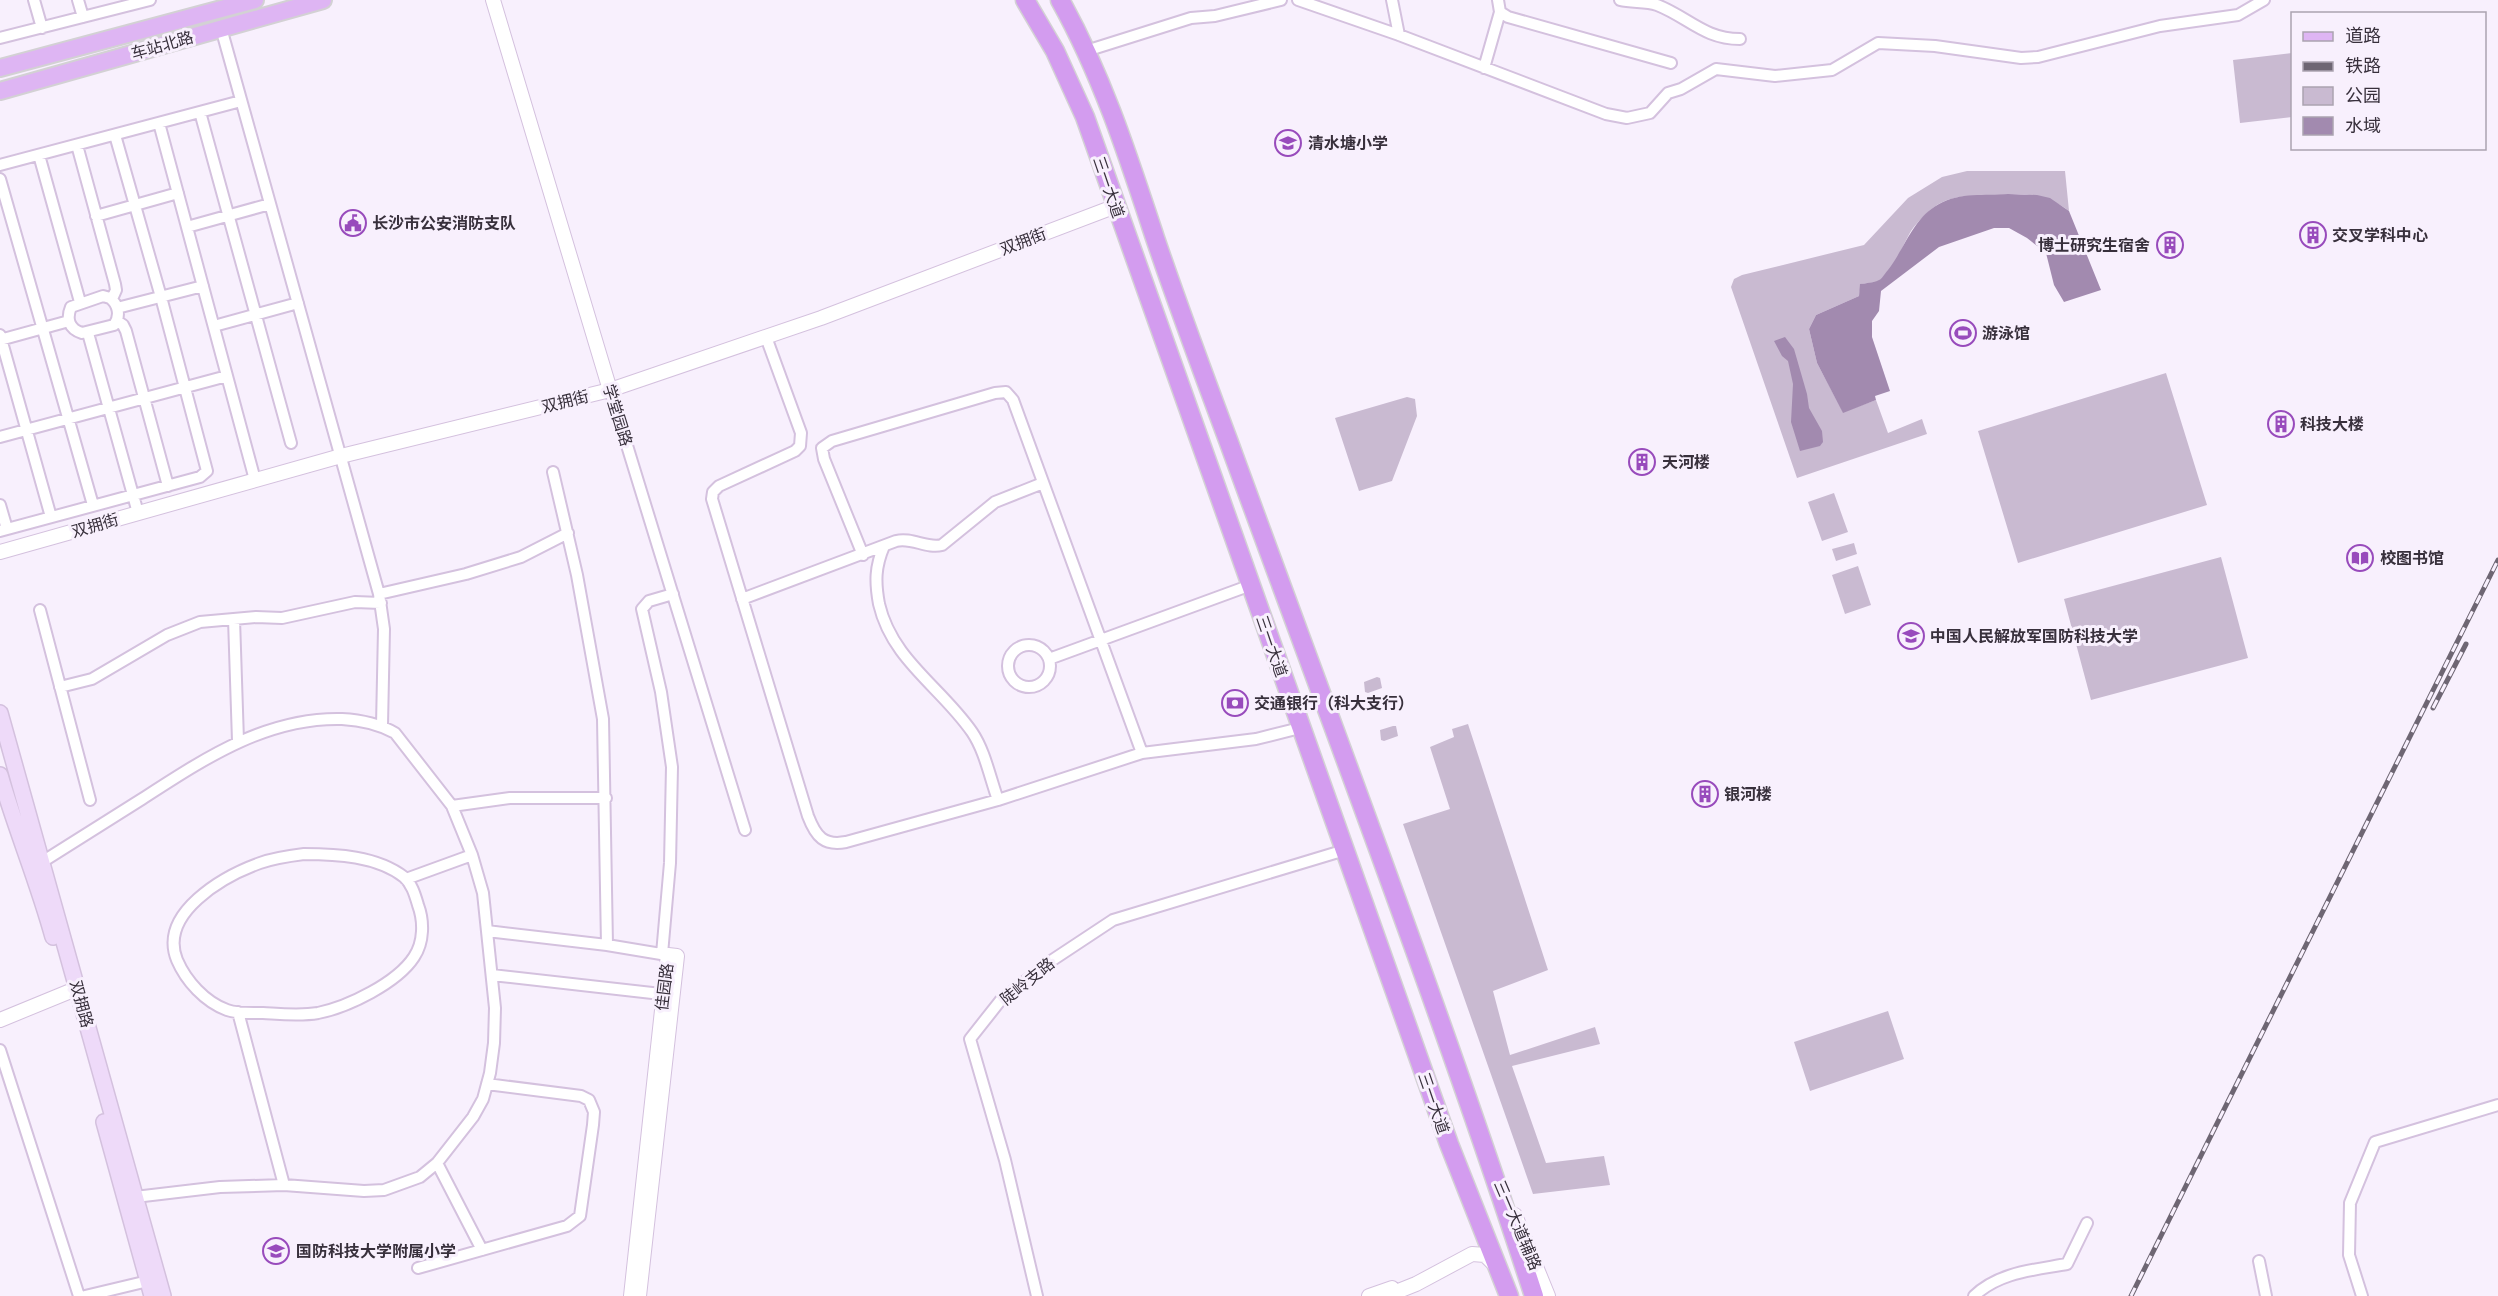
<svg xmlns="http://www.w3.org/2000/svg" width="2498" height="1296" font-family="'DM Sans','Noto Sans SC',sans-serif">
  <rect width="100%" height="100%" fill="#f8f0fd"/>
  <path fill="#c9bad1" d="M 2292,53 L 2292,117 L 2240,123 L 2233,60 Z
    M 1967,171 L 2065,171 L 2069,211 C 2048,195 2026,193 2000,195 C 1979,197 1956,193 1937,205 C 1927,212 1918,221 1911,231 C 1903,244 1893,273 1879,281 C 1874,283 1866,283 1861,284 L 1859,296 L 1816,315 L 1809,329 L 1817,363 L 1843,412 L 1876,400 L 1888,433 L 1922,419 L 1927,434 L 1797,478 L 1731,287 L 1734,279 L 1742,275 L 1864,245 L 1908,198 L 1942,177 Z
    M 2166,373 L 2207,505 L 2018,563 L 1978,431 Z
    M 1407,397 L 1415,399 L 1417,416 L 1392,481 L 1359,491 L 1335,418 Z
    M 1834,493 L 1848,532 L 1822,541 L 1808,502 Z
    M 1854,543 L 1857,554 L 1836,561 L 1832,549 Z
    M 2221,557 L 2248,658 L 2091,700 L 2064,599 Z
    M 1858,566 L 1871,605 L 1845,614 L 1832,575 Z
    M 1377,677 L 1380,678 L 1382,688 L 1368,693 L 1365,692 L 1364,682 Z
    M 1468,724 L 1548,970 L 1493,991 L 1510,1055 L 1595,1027 L 1600,1044 L 1512,1066 L 1546,1163 L 1604,1156 L 1610,1185 L 1533,1194 L 1403,824 L 1450,809 L 1430,747 L 1454,737 L 1452,729 Z
    M 1393,726 L 1396,726 L 1398,736 L 1384,741 L 1381,740 L 1380,730 Z
    M 1888,1011 L 1904,1059 L 1810,1091 L 1794,1042 Z"/>
  <path fill="#a28aaf" d="M 2008,194 L 2037,195 L 2050,198 L 2069,211 L 2101,290 L 2064,302 L 2054,285 L 2046,253 L 2027,238 L 2009,228 L 1994,228 L 1939,247 L 1881,291 L 1879,311 L 1872,321 L 1872,337 L 1890,391 L 1875,396 L 1876,400 L 1843,413 L 1817,363 L 1809,329 L 1816,315 L 1859,296 L 1860,284 C 1866,283 1874,283 1879,280 C 1882,279 1885,273 1888,270 C 1905,248 1913,218 1939,204 C 1960,192 1985,196 2008,194 Z
    M 1785,337 L 1794,349 L 1807,394 L 1809,408 L 1822,431 L 1823,442 L 1820,446 L 1800,451 L 1791,422 L 1793,384 L 1788,361 L 1782,356 L 1774,341 Z"/>
  <g fill="none" stroke-linecap="round" stroke-linejoin="round">
    <defs>
      <path id="minor" d="M 34,0 L 42,28
        M 78,0 L 83,17
        M 1298,0 L 1399,35 L 1606,114 L 1627,118 L 1650,113 L 1668,93 L 1681,89 L 1716,69 L 1775,76 L 1832,70 L 1878,43 L 1935,46 L 2021,58 L 2038,57 L 2160,26 L 2238,15 L 2264,0
        M 1392,0 L 1399,35
        M 1498,0 L 1500,12 L 1508,17 L 1671,63
        M 1620,0 C 1632,3 1646,1 1657,5 C 1688,17 1704,39 1740,39
        M 221,28 L 379,594 L 384,629 L 382,725
        M 0,38 L 150,0
        M 1086,51 L 1191,18 L 1215,16 L 1281,0
        M 1484,68 L 1500,12
        M 200,112 L 291,443
        M 159,123 L 255,480
        M 77,145 L 115,284 L 116,290 L 112,299
        M 39,155 L 80,302
        M 0,165 L 241,101
        M 0,179 L 93,505
        M 96,216 L 178,193
        M 187,227 L 270,204
        M 103,296 L 110,298 C 118,304 121,316 114,325 L 82,333 C 69,329 66,319 71,307 Z
        M 117,308 L 203,286
        M 117,321 L 123,325 L 126,331 L 168,486
        M 214,326 L 298,303
        M 88,333 L 138,513
        M 0,335 L 51,517
        M 766,337 L 801,433 L 800,446 L 795,451 L 719,486 L 713,492 L 712,499 L 808,816 C 816,837 824,846 846,842 L 998,800 L 1142,753 L 1256,739 L 1300,728
        M 0,340 L 69,321
        M 610,390 L 745,830
        M 0,437 L 227,376
        M 553,472 L 577,575 L 603,719 L 607,945
        M 0,505 L 7,529
        M 0,531 L 200,477 L 207,471 L 161,297 L 115,135
        M 884,546 C 875,567 875,582 879,604 C 892,660 941,687 972,732 C 985,751 990,778 998,800
        M 863,555 L 824,459 L 822,448 L 832,441 L 995,393 L 1006,392 L 1013,400 L 1142,753
        M 379,594 L 466,574 L 521,557 L 568,533
        M 742,599 L 896,541 C 912,537 927,549 942,545 L 995,502 L 1043,483
        M 40,610 L 90,800
        M 234,619 L 238,741
        M1008 666a21 21 0 1 1 42 0a21 21 0 1 1-42 0Z
        M 1049,659 L 1251,585
        M 60,687 L 92,679 L 167,635 L 200,622 L 256,617 L 282,618 L 355,602 L 381,603
        M 452,806 L 510,798 L 606,798
        M 304,854 C 336,854 377,856 404,877 C 412,884 415,895 418,905 C 424,921 424,942 414,957 C 397,983 348,1007 318,1013 C 300,1016 281,1014 263,1013 C 252,1013 238,1014 227,1010 C 205,1002 186,981 177,960 C 158,913 224,876 260,863 C 274,858 288,856 304,854 Z
        M 42,862 C 75,841 109,820 142,799 C 204,759 266,717 342,719 C 361,720 379,724 395,733 L 452,806 L 472,855 L 483,893 L 495,1008 L 494,1043 L 490,1073 L 483,1099 L 473,1117 L 437,1163 L 420,1177 L 384,1190 L 364,1191 L 284,1185 L 220,1187 L 135,1197
        M 406,879 L 472,855
        M 487,931 L 607,945 L 667,955
        M 662,954 L 670,863 L 672,767 L 661,692 L 642,609 L 649,601 L 673,594
        M 492,975 L 670,995
        M 238,1012 L 284,1185
        M 0,1050 L 79,1296
        M 437,1163 L 482,1250
        M 2259,1261 L 2266,1296
        M 418,1268 L 567,1226 L 580,1216 L 593,1125 L 594,1112 L 589,1100 L 581,1096 L 487,1084
        M 85,1296 L 148,1281
        M 1037,1296 L 1005,1160 L 970,1039 L 1000,1001 L 1051,961 L 1113,920 L 1345,850
        M 1974,1296 C 1999,1272 2034,1270 2067,1264 L 2087,1223
        M 2362,1296 L 2349,1255 L 2350,1203 L 2375,1142 L 2498,1105"/>
      <path id="tertiary" d="M 493,0 L 610,390
        M 0,552 L 341,456 L 610,390 L 821,318 L 1116,206
        M 0,1020 L 78,988
        M 1515,1215 L 1548,1296
        M 631,1296 L 668,955 L 677,956 L 639,1296
        M 1369,1296 L 1392,1288
        M 1386,1296 L 1416,1284 L 1472,1254 L 1485,1255 L 1495,1265"/>
      <path id="secondary" d="M 0,713 L 163,1296
        M 0,775 C 16,830 38,882 53,937
        M 104,1122 L 152,1296"/>
      <path id="primary" d="M 0,68 L 255,0
        M 0,91 L 323,0"/>
      <path id="trunk" d="M 1025,0 L 1055,51 L 1085,117 L 1449,1144 L 1509,1296
        M 1060,0 C 1102,75 1128,156 1155,238 C 1178,306 1203,373 1228,440 C 1332,725 1440,1008 1534,1296"/>
    </defs>
    <use href="#minor" stroke="#d4c1de" stroke-width="14"/>
    <use href="#tertiary" stroke="#d4c1de" stroke-width="16"/>
    <use href="#secondary" stroke="#d4c1de" stroke-width="18"/>
    <use href="#primary" stroke="#d3d1d4" stroke-width="20"/>
    <use href="#trunk" stroke="#d3d1d4" stroke-width="21"/>
    <use href="#minor" stroke="#fff" stroke-width="10"/>
    <use href="#tertiary" stroke="#fff" stroke-width="14"/>
    <use href="#secondary" stroke="#eedaf9" stroke-width="15"/>
    <use href="#primary" stroke="#deb5f3" stroke-width="16"/>
    <use href="#trunk" stroke="#d39cef" stroke-width="18"/>
    <defs>
      <path id="rail" d="M 2433,708 L 2466,644
        M 2131,1296 L 2498,560"/>
    </defs>
    <use href="#rail" stroke="#6e6673" stroke-width="5"/>
    <use href="#rail" stroke="#f8f0fd" stroke-width="3" stroke-dasharray="9" stroke-linecap="butt"/>
  </g>
  <defs>
    <symbol id="school-ring" viewBox="-11 -11 22 22"><circle r="9.5" fill="#f8f0fd" stroke="#984bbc" stroke-width="1.5"/><path d="M0-5L7-2L0 1L-7-2ZM-4 1L0 2.5L4 1V4Q0 6-4 4Z" fill="#984bbc"/></symbol>
    <symbol id="civic-ring" viewBox="-11 -11 22 22"><circle r="9.5" fill="#f8f0fd" stroke="#984bbc" stroke-width="1.5"/><path d="M-.6-6.5H3V-4.5H.6V-3L4-1V1h2V6H-6V1h2V-1L-.6-3ZM-1.2 2.5V6h2.4V2.5Z" fill="#984bbc"/></symbol>
    <symbol id="building-ring" viewBox="-11 -11 22 22"><circle r="9.5" fill="#f8f0fd" stroke="#984bbc" stroke-width="1.5"/><path d="M-4-6H4V6H1V3H-1V6H-4ZM-2.5-4.3h1.7v1.8h-1.7ZM.8-4.3h1.7v1.8H.8ZM-2.5-1h1.7V.8h-1.7ZM.8-1h1.7V.8H.8Z" fill="#984bbc"/></symbol>
    <symbol id="stadium-ring" viewBox="-11 -11 22 22"><circle r="9.5" fill="#f8f0fd" stroke="#984bbc" stroke-width="1.5"/><path d="M0-5a6.5 5 0 1 0 0 10a6.5 5 0 1 0 0-10ZM-3.5-1.8h7v3.6h-7Z" fill="#984bbc"/></symbol>
    <symbol id="library-ring" viewBox="-11 -11 22 22"><circle r="9.5" fill="#f8f0fd" stroke="#984bbc" stroke-width="1.5"/><path d="M-6-4Q-3-5.5-.7-3.5V5Q-3 3-6 4ZM6-4Q3-5.5 .7-3.5V5Q3 3 6 4Z" fill="#984bbc"/></symbol>
    <symbol id="university-ring" viewBox="-11 -11 22 22"><circle r="9.5" fill="#f8f0fd" stroke="#984bbc" stroke-width="1.5"/><path d="M0-5L7-2L0 1L-7-2ZM-4 1L0 2.5L4 1V4Q0 6-4 4Z" fill="#984bbc"/></symbol>
    <symbol id="bank-ring" viewBox="-11 -11 22 22"><circle r="9.5" fill="#f8f0fd" stroke="#984bbc" stroke-width="1.5"/><path d="M-6-4H6V4H-6ZM0-2.3a2.3 2.3 0 1 0 0 4.6a2.3 2.3 0 1 0 0-4.6Z" fill="#984bbc"/></symbol>
  </defs>
  <g fill-rule="evenodd">
    <use href="#school-ring" x="1273" y="128" width="30" height="30"/>
    <use href="#civic-ring" x="338" y="208" width="30" height="30"/>
    <use href="#building-ring" x="2298" y="220" width="30" height="30"/>
    <use href="#building-ring" x="2155" y="230" width="30" height="30"/>
    <use href="#stadium-ring" x="1948" y="318" width="30" height="30"/>
    <use href="#building-ring" x="2266" y="409" width="30" height="30"/>
    <use href="#building-ring" x="1627" y="447" width="30" height="30"/>
    <use href="#library-ring" x="2345" y="543" width="30" height="30"/>
    <use href="#university-ring" x="1896" y="621" width="30" height="30"/>
    <use href="#bank-ring" x="1220" y="688" width="30" height="30"/>
    <use href="#building-ring" x="1690" y="779" width="30" height="30"/>
    <use href="#school-ring" x="261" y="1236" width="30" height="30"/>
  </g>
  <g text-anchor="middle" stroke-width="6" stroke-linejoin="round" paint-order="stroke">
    <g font-size="16" fill="#38303c" stroke="#f8f0fd">
      <text transform="translate(162 45) rotate(-16)" y="6">车站北路</text>
      <text transform="translate(1109 187) rotate(71)" y="6">三一大道</text>
      <text transform="translate(1023 241) rotate(-21)" y="6">双拥街</text>
      <text transform="translate(565 401) rotate(-14)" y="6">双拥街</text>
      <text transform="translate(618 415) rotate(73)" y="6">学堂园路</text>
      <text transform="translate(95 525) rotate(-16)" y="6">双拥街</text>
      <text transform="translate(1272 646) rotate(71)" y="6">三一大道</text>
      <text transform="translate(1027 981) rotate(-39)" y="6">陡岭支路</text>
      <text transform="translate(664 987) rotate(-83)" y="6">佳园路</text>
      <text transform="translate(82 1004) rotate(75)" y="6">双拥路</text>
      <text transform="translate(1434 1103) rotate(71)" y="6">三一大道</text>
      <text transform="translate(1518 1225) rotate(67)" y="6">三一大道辅路</text>
    </g>
    <g font-size="16" font-weight="bold" fill="#38303c" stroke="#f8f0fd" text-anchor="start">
      <text x="1308" y="149">清水塘小学</text>
      <text x="372" y="229">长沙市公安消防支队</text>
      <text x="2332" y="241">交叉学科中心</text>
      <text x="2150" y="251" text-anchor="end">博士研究生宿舍</text>
      <text x="1982" y="339">游泳馆</text>
      <text x="2300" y="430">科技大楼</text>
      <text x="1662" y="468">天河楼</text>
      <text x="2380" y="564">校图书馆</text>
      <text x="1930" y="642">中国人民解放军国防科技大学</text>
      <text x="1254" y="709">交通银行（科大支行）</text>
      <text x="1724" y="800">银河楼</text>
      <text x="296" y="1257">国防科技大学附属小学</text>
    </g>
  </g>
  <rect x="2291" y="12" width="195" height="138" fill="#f8f0fd" stroke="#aba3b0" stroke-width="1.5"/>
  <rect x="2303" y="32" width="30" height="9" fill="#deb5f3" stroke="#aba3b0" stroke-width="1.5"/>
  <text x="2345" y="42" font-size="18" fill="#38303c">道路</text>
  <rect x="2303" y="62" width="30" height="9" fill="#6e6673" stroke="#aba3b0" stroke-width="1.5"/>
  <text x="2345" y="72" font-size="18" fill="#38303c">铁路</text>
  <rect x="2303" y="87" width="30" height="18" fill="#c9bad1" stroke="#aba3b0" stroke-width="1.5"/>
  <text x="2345" y="102" font-size="18" fill="#38303c">公园</text>
  <rect x="2303" y="117" width="30" height="18" fill="#a28aaf" stroke="#aba3b0" stroke-width="1.5"/>
  <text x="2345" y="132" font-size="18" fill="#38303c">水域</text>
</svg>
